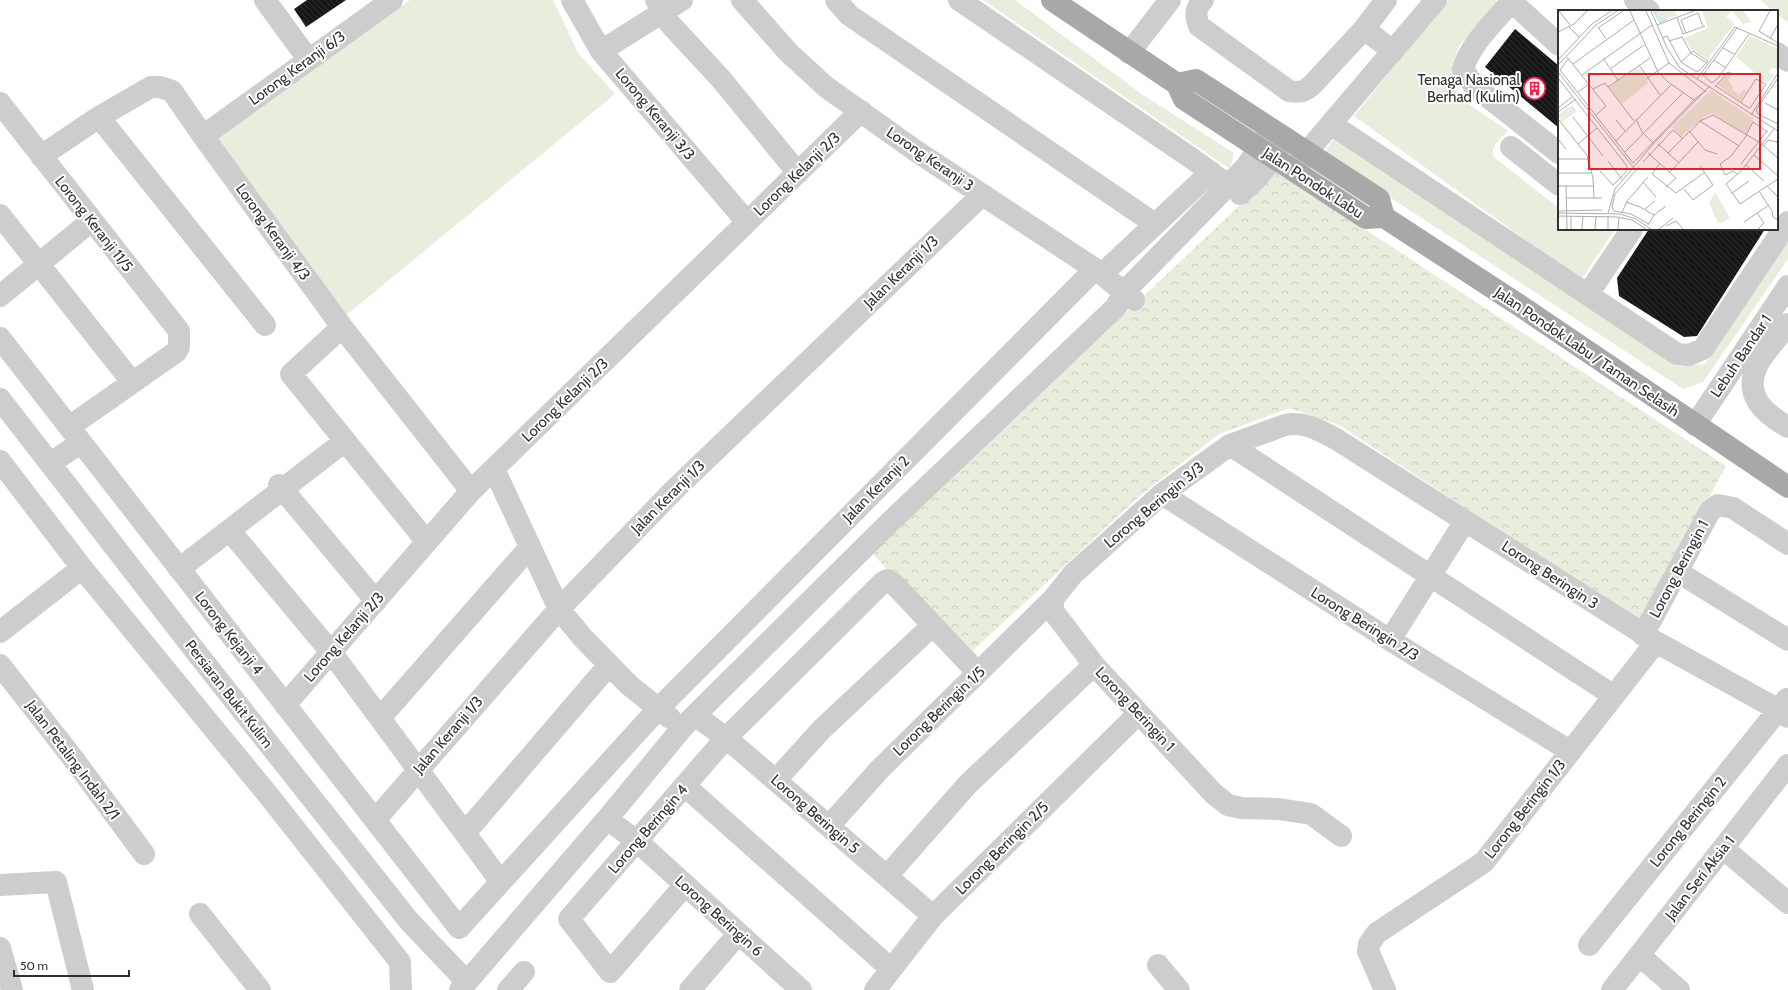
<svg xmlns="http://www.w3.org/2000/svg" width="1788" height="990" font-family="Cabin,sans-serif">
  <defs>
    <pattern id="forest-crowns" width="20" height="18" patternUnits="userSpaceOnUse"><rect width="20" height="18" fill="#e8eedd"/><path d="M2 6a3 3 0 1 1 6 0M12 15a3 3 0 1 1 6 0" fill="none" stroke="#c7ccbe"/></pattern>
    <pattern id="building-back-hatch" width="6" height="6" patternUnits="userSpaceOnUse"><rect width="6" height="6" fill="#171717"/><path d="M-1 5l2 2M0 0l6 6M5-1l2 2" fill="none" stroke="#303030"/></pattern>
  </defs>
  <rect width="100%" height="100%" fill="#fff"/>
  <path fill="#e8eedd" d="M 410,0 L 553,0 L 578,53 L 615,94 L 344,317 L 210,140 Z
    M 983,0 L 1015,0 L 1143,95 L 1234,153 L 1230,169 Z
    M 1448,0 L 1495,0 L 1498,2 L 1459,46 L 1452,66 L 1459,89 L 1455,95 L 1508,131 C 1501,138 1488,148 1495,158 L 1559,208 L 1559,229 L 1615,229 L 1581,280 L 1354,116 Z
    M 1760,0 L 1788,0 L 1788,23 L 1777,14 L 1777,11 L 1773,11 Z
    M 1335,137 L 1349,141 L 1675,366 L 1705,364 L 1788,241 L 1788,259 L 1703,382 L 1683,389 L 1391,198 L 1324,152 Z"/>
  <path fill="url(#forest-crowns)" d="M 1276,171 L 1726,466 L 1641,623 L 1339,425 L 1290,408 L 1219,434 L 1141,495 L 967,656 L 872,553 Z"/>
  <path fill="url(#building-back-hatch)" d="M 307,0 L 346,0 L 306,27 L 294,9 Z
    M 1515,29 L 1559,66 L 1559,128 L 1485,67 Z
    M 1649,229 L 1765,229 L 1697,336 L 1684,337 L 1619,296 L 1617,278 Z"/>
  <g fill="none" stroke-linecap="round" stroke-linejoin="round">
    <path stroke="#cdcdcd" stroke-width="22" d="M 265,0 L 308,59
      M 572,0 L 601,51 L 747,222
      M 656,0 L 670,24 L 721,79 L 798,173
      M 742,0 L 788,52 L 826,87 L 916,151 L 1095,269 L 1134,300
      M 836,0 L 849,15 L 1155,224
      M 959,0 L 1194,160 L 1228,185
      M 1203,0 C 1195,9 1195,15 1199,26 L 1289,91 C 1300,93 1305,92 1313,84 L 1364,29 L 1386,0
      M 1510,0 L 1559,45
      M 1513,0 C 1497,19 1469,45 1463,69 L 1474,86 L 1559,153
      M 1635,0 L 1649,11
      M 1364,29 L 1393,51
      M 601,51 L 682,0
      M 1129,53 L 1170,0
      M 1777,53 L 1788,61
      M 0,103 L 179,331 L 179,347 L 176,352 L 69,427
      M 99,117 L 265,325
      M 1331,124 L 1677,354 L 1689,355 L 1703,349 L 1788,222
      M 203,136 L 392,0
      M 1511,147 L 1559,185
      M 41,156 L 99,117 L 151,87 L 160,87 L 172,91 L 203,136 L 342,327 L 471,491
      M 1296,168 L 1307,152 L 1436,0
      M 1240,194 L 1259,176 L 1286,138
      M 0,215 L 132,382
      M 1102,274 L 1211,172
      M 1588,294 L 1632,229
      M 0,296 L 91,221
      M 1788,324 C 1780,336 1762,354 1757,366 C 1743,396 1765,414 1788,427
      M 342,327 L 291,374 L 427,542
      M 0,338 L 459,928 L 658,709 L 1095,269
      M 0,399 L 200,657 L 409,921 L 467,982
      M 1695,425 L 1788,286
      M 1230,445 L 1614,696
      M 0,461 L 82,568 L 269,796 L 400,962 L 401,990
      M 51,463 L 80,443
      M 494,469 L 559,609 L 583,638 L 629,685 L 670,718
      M 279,485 L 376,601
      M 1162,494 L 1390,640 L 1570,751
      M 230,531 L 331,652 L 501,882
      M 179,569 L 345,441
      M 1678,572 L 1788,640
      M 0,632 L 82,568
      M 1643,635 L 1710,511 L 1718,505 L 1733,508 L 1788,544
      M 1390,640 L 1465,521
      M 0,665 L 72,757 L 144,854
      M 285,705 L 471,491 L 861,111
      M 695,715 L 731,742 L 933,916
      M 380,718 L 530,547
      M 776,780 L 821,730 L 932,626
      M 685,786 L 891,969
      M 607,819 L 638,842 L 801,990
      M 375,820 L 559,609 L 673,491 L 982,195
      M 829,826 L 880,769 L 1053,599
      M 465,833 L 609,665
      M 1341,836 L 1311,814 L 1279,809 L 1241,808 L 1228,805 L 1214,794 L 1094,665 L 1053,611 L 1053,599 L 1073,574 L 1162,494 L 1230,445 L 1285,425 C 1304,421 1319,430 1336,439 L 1656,642 L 1779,710 L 1788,717
      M 1724,849 L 1788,903
      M 887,876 L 968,784 L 1094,665
      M 0,885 L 56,882 L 83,990
      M 685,885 L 610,972 L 569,919 L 726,738 L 882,583 L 887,580 L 893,583 L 978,673
      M 200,914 L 260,990
      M 1589,945 L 1787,699
      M 0,948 L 12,990
      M 1639,955 L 1679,990
      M 1158,965 L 1179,990
      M 460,990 L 607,819 L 683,727 L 889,523 L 1116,307 L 1124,292 L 1246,167 L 1271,129
      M 508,990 L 524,972
      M 690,990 L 738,934
      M 875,990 L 933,916 L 1138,714
      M 1385,990 L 1368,951 L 1369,944 L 1377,933 L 1484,862 L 1656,642
      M 1612,990 L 1788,765"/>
    <path stroke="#a8a8a8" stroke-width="22" d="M 1052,0 L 1177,84 L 1184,99 L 1366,218 L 1384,217
      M 1177,84 L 1196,80 L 1379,199 L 1384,217
      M 1384,217 L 1519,305 L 1788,487"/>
  </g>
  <defs>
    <symbol id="building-ring" viewBox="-11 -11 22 22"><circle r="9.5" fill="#fff" stroke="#f3264a" stroke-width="1.5"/><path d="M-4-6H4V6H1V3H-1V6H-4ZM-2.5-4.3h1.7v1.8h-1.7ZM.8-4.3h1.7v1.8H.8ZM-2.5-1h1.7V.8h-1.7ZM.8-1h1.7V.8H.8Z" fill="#f3264a"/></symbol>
  </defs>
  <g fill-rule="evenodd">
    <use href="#building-ring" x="1522" y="76" width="25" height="25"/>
  </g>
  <g text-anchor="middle" stroke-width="4" stroke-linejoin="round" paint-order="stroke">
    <g font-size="15" fill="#303030" stroke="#fff">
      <text transform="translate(297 68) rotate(-36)" y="5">Lorong Keranji 6/3</text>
      <text transform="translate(655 114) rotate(50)" y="5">Lorong Keranji 3/3</text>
      <text transform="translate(930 159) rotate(34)" y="5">Lorong Keranji 3</text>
      <text transform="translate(797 174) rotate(-44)" y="5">Lorong Kelanji 2/3</text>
      <text transform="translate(1313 183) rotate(33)" y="5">Jalan Pondok Labu</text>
      <text transform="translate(94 224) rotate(52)" y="5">Lorong Keranji 11/5</text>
      <text transform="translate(273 232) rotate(54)" y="5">Lorong Keranji 4/3</text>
      <text transform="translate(901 272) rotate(-44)" y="5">Jalan Keranji 1/3</text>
      <text transform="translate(1587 352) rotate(34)" y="5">Jalan Pondok Labu / Taman Selasih</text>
      <text transform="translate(1741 356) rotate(-56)" y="5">Lebuh Bandar 1</text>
      <text transform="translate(565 400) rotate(-44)" y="5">Lorong Kelanji 2/3</text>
      <text transform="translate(876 489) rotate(-45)" y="5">Jalan Keranji 2</text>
      <text transform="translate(668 497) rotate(-45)" y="5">Jalan Keranji 1/3</text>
      <text transform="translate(1154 505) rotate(-40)" y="5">Lorong Beringin 3/3</text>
      <text transform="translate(1679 569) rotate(-62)" y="5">Lorong Beringin 1</text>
      <text transform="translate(1550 575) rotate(33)" y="5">Lorong Beringin 3</text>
      <text transform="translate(1365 624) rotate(32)" y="5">Lorong Beringin 2/3</text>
      <text transform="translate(229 633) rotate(52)" y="5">Lorong Kejanji 4</text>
      <text transform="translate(344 637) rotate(-49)" y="5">Lorong Kelanji 2/3</text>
      <text transform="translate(229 694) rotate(52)" y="5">Persiaran Bukit Kulim</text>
      <text transform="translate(1135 709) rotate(47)" y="5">Lorong Beringin 1</text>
      <text transform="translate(939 711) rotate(-44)" y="5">Lorong Beringin 1/5</text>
      <text transform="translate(448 735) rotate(-49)" y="5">Jalan Keranji 1/3</text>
      <text transform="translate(73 760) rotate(53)" y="5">Jalan Petaling Indah 2/1</text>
      <text transform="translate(1525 809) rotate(-52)" y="5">Lorong Beringin 1/3</text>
      <text transform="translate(815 814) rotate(41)" y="5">Lorong Beringin 5</text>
      <text transform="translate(1688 822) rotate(-51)" y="5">Lorong Beringin 2</text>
      <text transform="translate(648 829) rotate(-49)" y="5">Lorong Beringin 4</text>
      <text transform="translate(1002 848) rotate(-45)" y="5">Lorong Beringin 2/5</text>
      <text transform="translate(1700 878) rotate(-52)" y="5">Jalan Seri Aksia 1</text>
      <text transform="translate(719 916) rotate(42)" y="5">Lorong Beringin 6</text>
    </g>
    <g font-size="15" fill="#303030" stroke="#fff" text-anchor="end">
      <text x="1520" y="85">Tenaga Nasional<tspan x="1520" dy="17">Berhad (Kulim)</tspan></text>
    </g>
  </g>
  <g transform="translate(1558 10)">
    <rect width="220" height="220" fill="#fff"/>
    <path d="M 144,1 L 185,1 L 194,12 L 185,14 L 174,1 L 168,6 L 176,14 L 150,49 L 133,39 L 126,28 L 150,18 ZM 192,26 L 220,39 L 220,58 L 219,60 L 214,57 L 211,62 L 216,65 L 212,70 L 208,72 L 178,47 ZM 80,57 L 90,73 L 64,94 L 51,77 ZM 170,63 L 174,64 L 170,70 L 175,77 L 174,79 L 181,85 L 186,79 L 188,81 L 182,91 L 160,75 Z" fill="#e8eedd"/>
    <path d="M 153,80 L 196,109 L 188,124 L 154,103 L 147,106 L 123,127 L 114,117 Z" fill="#e8eedd"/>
    <path d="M 157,182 L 172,208 L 164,213 L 160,213 L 151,193 Z" fill="#e8eedd"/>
    <path d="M 97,1 L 117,1 L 119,6 L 102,11 ZM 14,95 L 19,101 L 4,112 L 0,105 Z" fill="#e8eedd"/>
    <path fill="none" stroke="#c8e4ef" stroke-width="2" d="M 96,1 L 102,12 L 109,9"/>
    <path fill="none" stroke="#acacac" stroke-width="1" d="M 1,1 L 12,15M 72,1 L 100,62 L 110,72 L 136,90M 88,1 L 111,53 L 148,82M 93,1 L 109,38 L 122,58 L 220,121M 212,1 L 201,21 L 220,33M 119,8 L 125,24 L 147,16M 99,15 L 136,1M 10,16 L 22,28M 40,17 L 48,29M 40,18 L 65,1M 179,18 L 145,65 L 154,73 L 161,67 L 191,24M 0,22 L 16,14 L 29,1M 128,23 L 123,10 L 140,3 L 145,16M 104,28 L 109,26 L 123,52 L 137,61 L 141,61 L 150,51M 212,29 L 220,14M 111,31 L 124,27 L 133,43 L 149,53M 165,38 L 176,44M 9,47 L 48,96 L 38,105M 11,48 L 2,60 L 75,153 L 136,90M 45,48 L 60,70M 0,50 L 34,14 L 53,1M 156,50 L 168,58M 123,52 L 135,41 L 150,51M 15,54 L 76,10M 0,55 L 38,15 L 59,1M 81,55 L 102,85M 52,59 L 86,35M 0,62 L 76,158M 24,65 L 94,15M 0,68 L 69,156 L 68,162 L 55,175 L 42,161M 220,68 L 198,100 L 200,104 L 220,114M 88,69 L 111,53M 139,69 L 177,17 L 220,36M 158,76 L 191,98 L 192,98 L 208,74 L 198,69 L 183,92M 50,77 L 92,48M 157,77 L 170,62 L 175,64M 35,79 L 47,73 L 76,111M 20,82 L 31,74M 136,90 L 147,81M 207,93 L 220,100M 0,98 L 14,87M 0,102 L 18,89M 193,105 L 220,63M 15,107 L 45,146M 0,109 L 29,145 L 35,168 L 36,188M 78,109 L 84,122 L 95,133M 58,110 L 67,121M 142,111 L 181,136M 216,119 L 183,161 L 168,174 L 182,194 L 220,169M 188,125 L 195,112 L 210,122M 0,129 L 8,139M 58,131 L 113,75M 20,134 L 39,118M 100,134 L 120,152M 206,136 L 210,130 L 220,132M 67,142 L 125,83M 90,143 L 118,168 L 108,177M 110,143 L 132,121M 159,144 L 147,140 L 132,122 L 142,111 L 155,105 L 201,132 L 220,148M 196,145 L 220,166M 0,149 L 30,149M 50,151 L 64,169M 85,152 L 115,120 L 124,128M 102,153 L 94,164 L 118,183 L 147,162M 183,154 L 209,121M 188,155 L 206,171M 81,157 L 57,184 L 54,197 L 56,201 L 73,204 L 91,214M 112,162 L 140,132M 0,163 L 33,163M 179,164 L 175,161 L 167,165 L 162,154 L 173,146 L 189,125M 85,172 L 98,187M 8,175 L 9,219M 0,176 L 36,176M 209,176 L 220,187M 126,179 L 135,190 L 155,175 L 142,156M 201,181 L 214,201 L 215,207 L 220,210M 174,183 L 191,171M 9,188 L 44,188M 68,192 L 82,197 L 96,205M 87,199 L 97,191M 0,201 L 44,200M 64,202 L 70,190 L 90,167M 0,203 L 62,204 L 78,209 L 93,219M 50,203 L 57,179 L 96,133 L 152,76M 199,203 L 206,213 L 200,219M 0,206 L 59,207 L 74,210 L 88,219M 186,212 L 211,195M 90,215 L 96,205 L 108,196M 108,216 L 118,211 L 125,219M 13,219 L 13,206M 24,219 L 25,206M 37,219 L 38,206M 50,219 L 50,206M 60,219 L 61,207M 101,219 L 115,208"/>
    <path fill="#d62828" fill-opacity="0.15" stroke="#d62828" stroke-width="2" d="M 31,64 L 202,64 L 202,159 L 31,159 Z"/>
    <rect width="220" height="220" fill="none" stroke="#303030" stroke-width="2"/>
  </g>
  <path d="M14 970v6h115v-6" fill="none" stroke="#303030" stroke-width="2"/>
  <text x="20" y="970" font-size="12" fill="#303030" stroke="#ffffff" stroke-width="3" paint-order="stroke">50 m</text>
</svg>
